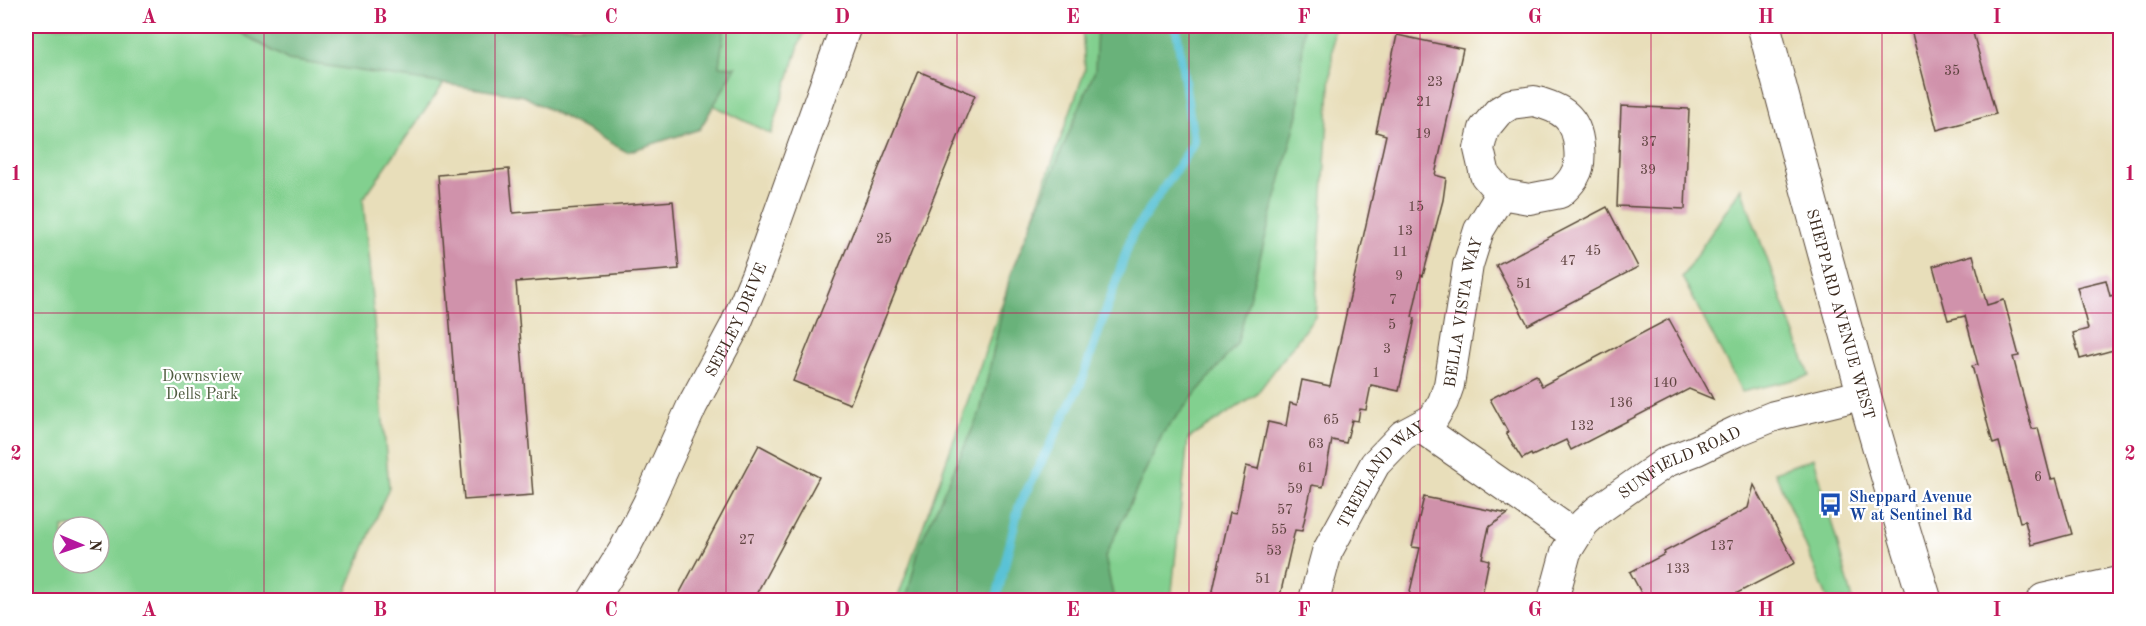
<svg xmlns="http://www.w3.org/2000/svg" width="2146" height="626" font-family="'Old Standard TT',serif">
  <rect width="100%" height="100%" fill="#fff"/>
  <filter id="ink" filterUnits="userSpaceOnUse"><feTurbulence type="fractalNoise" baseFrequency=".0167" numOctaves="2"/><feDisplacementMap in="SourceGraphic" scale="12" xChannelSelector="R" yChannelSelector="G"/><feConvolveMatrix kernelMatrix="1 2 1 2 8 2 1 2 1" color-interpolation-filters="sRGB"/></filter>
  <filter id="wash" filterUnits="userSpaceOnUse"><feTurbulence type="fractalNoise" baseFrequency=".008" numOctaves="4" result="noise"/><feDisplacementMap in="SourceGraphic" scale="24" xChannelSelector="R" yChannelSelector="G"/><feGaussianBlur stdDeviation="1.35" result="paint"/><feColorMatrix in="noise" values="0 0 0 0 0 0 0 0 0 0 0 0 0 0 0 0 0 1.4 0 .05"/><feComposite in="paint" operator="in"/></filter>
  <g filter="url(#wash)">
    <rect width="100%" height="100%" fill="#e8deba"/>
    <path fill="#82d08f" stroke="#5e7d56" stroke-width="1.5" fill-rule="evenodd" d="M 26,26 L 512,26 L 454,69 L 363,199 L 389,487 L 343,600 L 26,600 ZM 63,527 L 99,527 L 99,563 L 63,563 Z
      M 554,26 L 808,26 L 800,42 L 771,134 Z
      M 1082,26 L 1334,26 L 1315,316 L 1256,395 L 1188,439 L 1171,600 L 897,600 L 1085,70 Z
      M 1741,188 L 1810,376 L 1742,392 L 1682,277 Z
      M 1814,458 L 1853,600 L 1828,600 L 1775,472 Z"/>
    <path fill="#69b27a" stroke="#526e4c" stroke-width="1.5" d="M 229,26 L 725,26 L 719,66 L 736,67 L 700,129 L 627,152 L 524,96 L 288,60 Z
      M 1097,26 L 1304,26 L 1298,115 L 1237,344 L 1163,433 L 1105,557 L 1114,600 L 906,600 L 920,544 L 980,412 L 1010,275 L 1095,70 Z"/>
    <g fill="none" stroke-linecap="round" stroke-linejoin="round">
      <path stroke="#5ac2d6" stroke-width="9" d="M 996,600 L 1019,506 L 1081,383 L 1132,235 L 1194,143 L 1176,26"/>
    </g>
    <g id="blocks">
      <path fill="#d092ab" d="M 1910,26 L 1971,26 L 1996,114 L 1937,130 Z
        M 1397,35 L 1463,49 L 1435,175 L 1446,178 L 1443,200 L 1423,276 L 1421,275 L 1412,317 L 1415,318 L 1413,328 L 1399,391 L 1371,385 L 1366,410 L 1360,409 L 1358,421 L 1352,420 L 1346,443 L 1332,440 L 1323,487 L 1312,485 L 1302,531 L 1295,530 L 1279,600 L 1211,600 L 1230,512 L 1236,513 L 1246,466 L 1258,469 L 1268,422 L 1286,426 L 1290,403 L 1297,405 L 1302,380 L 1330,386 L 1386,135 L 1376,132 Z
        M 918,71 L 975,95 L 850,404 L 793,381 Z
        M 1621,106 L 1689,109 L 1685,209 L 1617,206 Z
        M 509,169 L 513,213 L 673,201 L 679,269 L 516,282 L 533,495 L 464,500 L 438,175 Z
        M 1607,207 L 1638,267 L 1528,325 L 1496,265 Z
        M 1973,255 L 1987,305 L 2004,300 L 2019,356 L 2013,357 L 2032,429 L 2038,428 L 2051,479 L 2056,478 L 2072,534 L 2031,545 L 2025,521 L 2020,522 L 1999,442 L 1993,444 L 1972,366 L 1978,365 L 1965,316 L 1948,320 L 1933,266 Z
        M 2106,280 L 2110,296 L 2121,293 L 2121,348 L 2080,359 L 2073,333 L 2088,329 L 2077,287 Z
        M 1669,319 L 1713,399 L 1689,389 L 1571,450 L 1566,440 L 1532,456 L 1531,454 L 1522,459 L 1506,433 L 1508,432 L 1490,399 L 1536,375 L 1542,386 Z
        M 759,445 L 819,477 L 753,600 L 676,600 Z
        M 1754,485 L 1795,563 L 1724,600 L 1645,600 L 1630,572 L 1665,554 L 1664,552 L 1748,508 Z
        M 1424,497 L 1508,514 L 1489,527 L 1482,558 L 1489,560 L 1481,600 L 1408,600 L 1420,548 L 1412,547 Z"/>
    </g>
  </g>
  <g filter="url(#ink)">
    <use href="#blocks" fill-opacity="0" stroke="#554535" stroke-width="1.5"/>
    <g fill="none" stroke-linecap="round" stroke-linejoin="round">
      <defs>
        <g id="street">
          <path d="M 1534,101 C 1561,108 1577,117 1579,147 C 1580,156 1580,167 1575,175 C 1572,182 1565,188 1560,193 L 1529,199 L 1501,194 L 1485,175 L 1479,149 L 1484,129 L 1498,112 L 1511,104 Z"/>
          <path d="M 1420,427 L 1575,535"/>
          <path id="s1" d="M 593,600 L 624,550 L 648,503 L 692,406 L 735,326 L 760,266 L 846,26"/>
          <path id="s2" d="M 1314,600 L 1327,552 L 1375,464 L 1403,435 L 1433,419 L 1443,402 L 1449,385 L 1468,265 L 1479,230 L 1501,194"/>
          <path id="s3" d="M 1553,600 L 1566,552 L 1584,523 L 1598,510 L 1666,462 L 1697,450 L 1737,431 L 1774,416 L 1865,394"/>
        </g>
        <g id="secondary">
          <path id="s4" d="M 1764,26 C 1814,218 1866,411 1925,600"/>
          <path d="M 2044,600 L 2120,583"/>
        </g>
      </defs>
      <use href="#street" stroke="#554535" stroke-width="32"/>
      <use href="#secondary" stroke="#554535" stroke-width="35"/>
      <use href="#street" stroke="#fff" stroke-width="30"/>
      <use href="#secondary" stroke="#fff" stroke-width="33"/>
    </g>
  </g>
  <path fill="none" stroke="#c2185b" stroke-width="1.5" stroke-opacity="0.55" d="M 264,26 L 264,600M 495,26 L 495,600M 726,26 L 726,600M 957,26 L 957,600M 1189,26 L 1189,600M 1420,26 L 1420,600M 1651,26 L 1651,600M 1882,26 L 1882,600M 26,313 L 2120,313"/>
  <defs>
    <symbol id="bus-bare" viewBox="-9 -9 18 18"><path d="M-5-6H5V4H4V6H2V4H-2V6H-4V4H-5ZM-3.5-4V0h7V-4ZM-3.5 1.2v1.5H-2V1.2ZM2 1.2v1.5H3.5V1.2Z" fill="#1a4fb4" stroke="#fff" stroke-width="2.5" paint-order="stroke"/></symbol>
  </defs>
  <g fill-rule="evenodd">
    <use href="#bus-bare" x="1814" y="488" width="33" height="33"/>
  </g>
  <g text-anchor="middle" stroke-width="4.5" stroke-linejoin="round" paint-order="stroke">
    <g font-size="14" fill="#604441">
      <text x="1952" y="75">35</text>
      <text x="1435" y="86">23</text>
      <text x="1424" y="106">21</text>
      <text x="1423" y="138">19</text>
      <text x="1649" y="146">37</text>
      <text x="1648" y="174">39</text>
      <text x="1416" y="211">15</text>
      <text x="1405" y="235">13</text>
      <text x="884" y="243">25</text>
      <text x="1593" y="255">45</text>
      <text x="1400" y="256">11</text>
      <text x="1568" y="265">47</text>
      <text x="1399" y="280">9</text>
      <text x="1524" y="288">51</text>
      <text x="1393" y="304">7</text>
      <text x="1392" y="329">5</text>
      <text x="1387" y="353">3</text>
      <text x="1376" y="377">1</text>
      <text x="1665" y="387">140</text>
      <text x="1621" y="407">136</text>
      <text x="1331" y="424">65</text>
      <text x="1582" y="430">132</text>
      <text x="1316" y="448">63</text>
      <text x="1306" y="472">61</text>
      <text x="2038" y="481">6</text>
      <text x="1295" y="493">59</text>
      <text x="1285" y="514">57</text>
      <text x="1279" y="534">55</text>
      <text x="747" y="544">27</text>
      <text x="1722" y="550">137</text>
      <text x="1274" y="555">53</text>
      <text x="1678" y="573">133</text>
      <text x="1263" y="583">51</text>
    </g>
    <g font-size="16" fill="#3b2a1e" stroke="#fff">
      <text dy="6" stroke="none"><textPath href="#s2" startOffset="336">BELLA VISTA WAY</textPath></text>
      <text dy="6" stroke="none"><textPath href="#s4" startOffset="298">SHEPPARD AVENUE WEST</textPath></text>
      <text dy="6" stroke="none"><textPath href="#s1" startOffset="315">SEELEY DRIVE</textPath></text>
      <text dy="6" stroke="none"><textPath href="#s3" startOffset="198">SUNFIELD ROAD</textPath></text>
      <text dy="6" stroke="none"><textPath href="#s2" startOffset="146">TREELAND WAY</textPath></text>
    </g>
    <g font-size="16" fill="#505c40" stroke="#fff">
      <text x="202" y="381">Downsview<tspan x="202" dy="18">Dells Park</tspan></text>
    </g>
    <g font-size="16" font-weight="bold" fill="#164399" stroke="#fff" text-anchor="start">
      <text x="1849" y="502">Sheppard Avenue<tspan x="1849" dy="18">W at Sentinel Rd</tspan></text>
    </g>
  </g>
  <rect width="2146" height="626" fill="none" stroke="#fff" stroke-width="66"/>
  <g transform="translate(81 545) rotate(92)"><circle r="28" fill="#ffffff" stroke="#b1aaa5" stroke-width="1.5"/>
  <path d="M0-4.5L10 22L0 15L-10 22Z" fill="#b5179e"/>
  <text y="-9" font-size="16" font-weight="bold" text-anchor="middle" fill="#3b2a1e">N</text>
  </g>
  <rect x="33" y="33" width="2080" height="560" fill="none" stroke="#c2185b" stroke-width="2"/>
  <g font-size="20" text-anchor="middle" font-weight="bold" fill="#c2185b">
    <text x="149" y="23">A</text>
    <text x="380" y="23">B</text>
    <text x="611" y="23">C</text>
    <text x="842" y="23">D</text>
    <text x="1073" y="23">E</text>
    <text x="1304" y="23">F</text>
    <text x="1535" y="23">G</text>
    <text x="1766" y="23">H</text>
    <text x="1997" y="23">I</text>
    <text x="16" y="180">1</text>
    <text x="2130" y="180">1</text>
    <text x="16" y="460">2</text>
    <text x="2130" y="460">2</text>
    <text x="149" y="616">A</text>
    <text x="380" y="616">B</text>
    <text x="611" y="616">C</text>
    <text x="842" y="616">D</text>
    <text x="1073" y="616">E</text>
    <text x="1304" y="616">F</text>
    <text x="1535" y="616">G</text>
    <text x="1766" y="616">H</text>
    <text x="1997" y="616">I</text>
  </g>
</svg>
